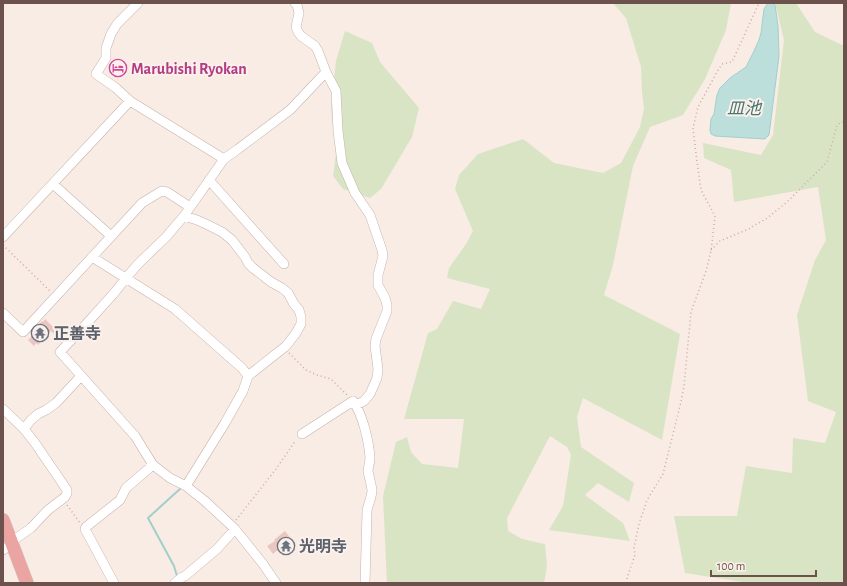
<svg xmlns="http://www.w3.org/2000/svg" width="847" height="586" font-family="'Alegreya Sans','Noto Sans JP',sans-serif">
  <rect width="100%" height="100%" fill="#f8ece4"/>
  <path fill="#d9e4c5" d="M 613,3 L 731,3 L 726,30 L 705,79 L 683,115 L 650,127 L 633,166 L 613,265 L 604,295 L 680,334 L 662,440 L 583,398 L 577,417 L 581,447 L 634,483 L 629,502 L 598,483 L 585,495 L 623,523 L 630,541 L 549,530 L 563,506 L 571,455 L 567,447 L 550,436 L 507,518 L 508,531 L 522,539 L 545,544 L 547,566 L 544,583 L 387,583 L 383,496 L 396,442 L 407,437 L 411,452 L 422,464 L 458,468 L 464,419 L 404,419 L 428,333 L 437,329 L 453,301 L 481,309 L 490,289 L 447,278 L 449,268 L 466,244 L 473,231 L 455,189 L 459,175 L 478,154 L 523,139 L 554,163 L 603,173 L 621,163 L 640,127 L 644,109 L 642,92 L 641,67 L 626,18 Z
    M 775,3 L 796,3 L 815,32 L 844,46 L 844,583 L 743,583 L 743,582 L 685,573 L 674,516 L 737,516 L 746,466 L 792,473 L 793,438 L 825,443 L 836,412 L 808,401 L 797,315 L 815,260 L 826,240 L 818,187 L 734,202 L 731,170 L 704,158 L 703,143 L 761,155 L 773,135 L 784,40 Z
    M 345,31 L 372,43 L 380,62 L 419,108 L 412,137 L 381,189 L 370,198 L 343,189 L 333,176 L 336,154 L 331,108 L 336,61 Z"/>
  <path fill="#bcdfdb" stroke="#a3cfcb" d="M 768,3 L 773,3 L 775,5 L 778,26 L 779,56 L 769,135 L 765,139 L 715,136 L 711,134 L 710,130 L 711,119 L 714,114 L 717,95 L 720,88 L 730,78 L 746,67 L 754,51 L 759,40 L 761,33 L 764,9 Z"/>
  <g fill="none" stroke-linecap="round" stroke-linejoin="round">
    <path stroke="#a3cfcb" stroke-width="2" d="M 177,577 L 177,576 L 174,566 L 148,518 L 181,488"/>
  </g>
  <path fill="#eac6c0" d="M 45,319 L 53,327 L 55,325 L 64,334 L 59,339 L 51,331 L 38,345 L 36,343 L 34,346 L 28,340 L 35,333 L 32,331 L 42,321 L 43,322 Z
    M 285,531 L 295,544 L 292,547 L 293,549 L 288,552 L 287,550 L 283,553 L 280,548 L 273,554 L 267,546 L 275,541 L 274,540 Z"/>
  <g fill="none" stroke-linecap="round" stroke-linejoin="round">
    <defs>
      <path id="minor" d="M 138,3 L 117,24 L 111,34 L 106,48 L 106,58 L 96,74 L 116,88 L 130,101 L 224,159
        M 295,3 L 297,5 L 299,13 L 296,27 L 298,32 L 301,36 L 315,46 L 318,51 L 326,72 L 336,91 L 338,131 L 342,163 L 355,193 L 370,215 L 382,250 L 383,256 L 378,275 L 378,285 L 385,298 L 387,305 L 387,311 L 376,339 L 375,346 L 378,369 L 377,378 L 370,394 L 364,401 L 356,405
        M 209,180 L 284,264
        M 53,184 L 111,236
        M 184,216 L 197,220 L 208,225 L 222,232 L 232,240 L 245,257 L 248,263 L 253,268 L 271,282 L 282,288 L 288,293 L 294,304 L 299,310 L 301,317 L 301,324 L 296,333 L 286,346 L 248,376 L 243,391 L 225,423 L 186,486
        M 3,237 L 130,101
        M 92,257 L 175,309 L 242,368 L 248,376
        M 3,313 L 23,332 L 142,203 L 160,192 L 162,191 L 167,192 L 190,207
        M 3,409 L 24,429 L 35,443 L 67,490 L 67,493 L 65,497 L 48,510 L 31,528 L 11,542
        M 24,429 L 31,420 L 38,414 L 46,410 L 56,403 L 81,376
        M 302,434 L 353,401 C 363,415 369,442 370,458 C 370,463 368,467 368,471 C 369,477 371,483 372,490 C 372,497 368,504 367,511 L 365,583
        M 3,550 L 12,544
        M 114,583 L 85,529 L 86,527 L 120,500 L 126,488 L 153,465
        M 175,583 L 182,577 L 185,576 L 217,549 L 235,529
        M 276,583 L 263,564 L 235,529 L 206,502 L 186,486 L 170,478 L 153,465 L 135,436 L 60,352 L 88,322 L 115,292 L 126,278 L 138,264 L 166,237 L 184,216 L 224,159 L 238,149 L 290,110 L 326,72"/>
      <path id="highway" d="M 3,520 L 27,583"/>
    </defs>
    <use href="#minor" stroke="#c7b2ac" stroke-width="10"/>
    <use href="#highway" stroke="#d3cbca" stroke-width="14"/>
    <path stroke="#ceaaa3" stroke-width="1.5" stroke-dasharray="1 3" stroke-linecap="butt" d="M 3,245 L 50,291
      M 711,250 L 720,241 L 751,228 L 753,226 L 766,219 L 787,202 L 827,162 L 837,125 L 840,123 L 844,122
      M 289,353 L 306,370 L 317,375 L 331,379 L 348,396
      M 67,505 L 80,523
      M 236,520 L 276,469 L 296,440
      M 627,583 L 627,578 L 635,555 L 634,548 L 639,524 L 647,500 L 663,474 L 681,402 L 684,386 L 691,312 L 706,271 L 711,251 L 715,216 L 701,190 L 697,162 L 693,128 L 698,107 L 717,72 L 722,64 L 732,62 L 759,3"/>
    <use href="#minor" stroke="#fff" stroke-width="9"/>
    <use href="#highway" stroke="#eaa5a3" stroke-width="13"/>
  </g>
  <defs>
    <symbol id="hotel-ring" viewBox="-11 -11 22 22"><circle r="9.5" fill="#fcf0ea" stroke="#d1479c" stroke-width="1.5"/><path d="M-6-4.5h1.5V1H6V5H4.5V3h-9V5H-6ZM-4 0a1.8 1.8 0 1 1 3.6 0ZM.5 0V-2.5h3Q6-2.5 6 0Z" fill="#d1479c"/></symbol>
    <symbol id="temple-ring" viewBox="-11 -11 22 22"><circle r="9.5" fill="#fcf0ea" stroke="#6b7280" stroke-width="1.5"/><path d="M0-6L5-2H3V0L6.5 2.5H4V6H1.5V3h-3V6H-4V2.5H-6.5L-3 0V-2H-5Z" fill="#6b7280"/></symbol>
  </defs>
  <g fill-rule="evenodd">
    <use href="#hotel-ring" x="108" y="58" width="20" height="20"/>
    <use href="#temple-ring" x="30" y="323" width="20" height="20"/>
    <use href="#temple-ring" x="276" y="536" width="20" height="20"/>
  </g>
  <g text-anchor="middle" stroke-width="4" stroke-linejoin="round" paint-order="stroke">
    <g font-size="16" font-weight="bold" fill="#b23c85" stroke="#fcf0ea" text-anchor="start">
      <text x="131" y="74">Marubishi Ryokan</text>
    </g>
    <g font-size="16" font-weight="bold" fill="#5b616d" stroke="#fcf0ea" text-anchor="start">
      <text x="53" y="339">正善寺</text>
      <text x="299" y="552">光明寺</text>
    </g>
    <g font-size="17" font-style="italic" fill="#477773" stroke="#fcf0ea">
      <text x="744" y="114">皿池</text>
    </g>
  </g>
  <rect width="847" height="586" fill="none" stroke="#6d514d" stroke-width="8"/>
  <path d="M711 570v6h105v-6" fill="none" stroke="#6d514d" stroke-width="2"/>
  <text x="717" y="570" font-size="12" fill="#6d514d" stroke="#fcf0ea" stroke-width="3" paint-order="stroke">100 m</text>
</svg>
